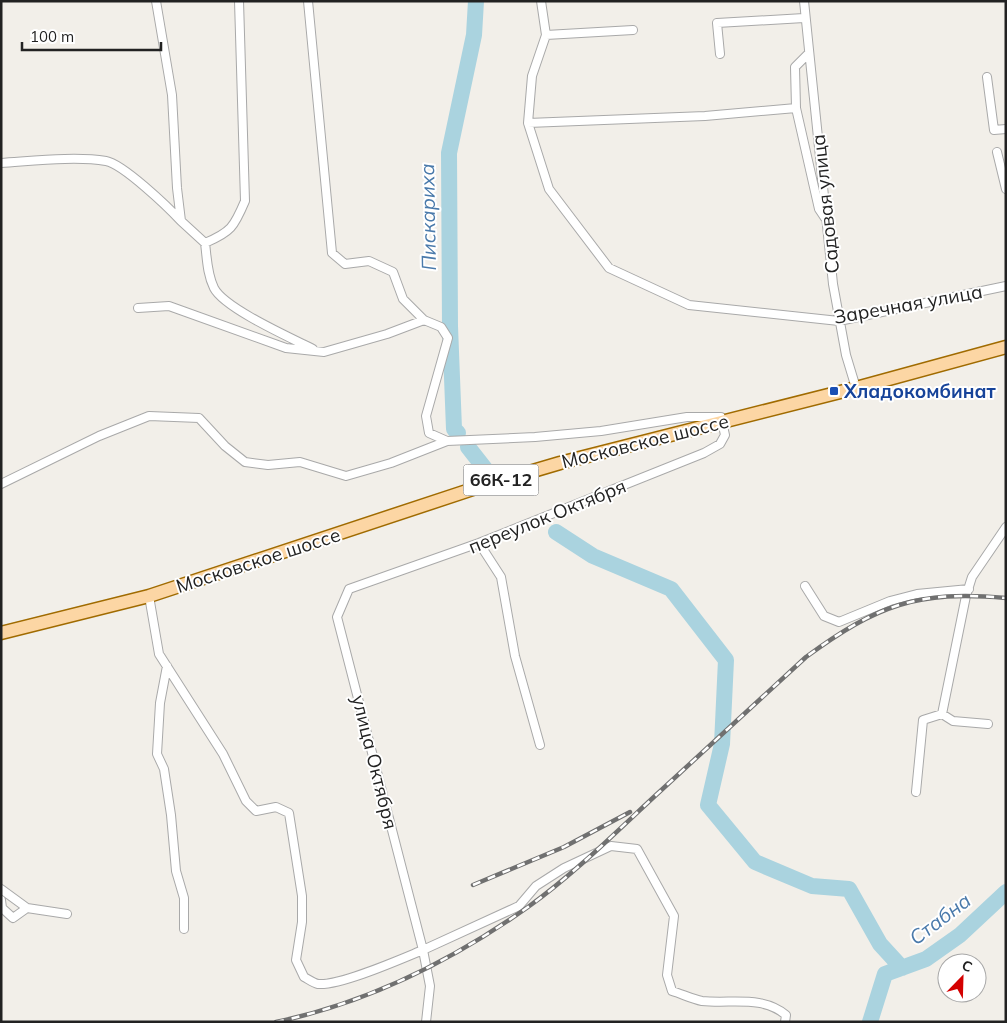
<svg xmlns="http://www.w3.org/2000/svg" width="1007" height="1023" font-family="Mulish,sans-serif">
  <rect width="100%" height="100%" fill="#f2efe9"/>
  <g fill="none" stroke-linecap="round" stroke-linejoin="round">
    <path stroke="#aad3df" stroke-width="16" d="M 458,433 L 454,429 L 450,326 L 449,153 L 474,35 L 476,1
      M 468,447 L 486,470
      M 556,532 L 593,556 L 671,589 L 726,660 L 722,744 L 708,805 L 755,862 L 812,886 L 849,889 L 880,944 L 902,968
      M 870,1022 L 885,974 L 926,959 L 960,935 L 1006,892"/>
    <defs>
      <path id="minor" d="M 156,1 L 172,95 L 177,188 L 181,221 L 205,243 C 207,258 207,274 214,288 C 224,308 291,338 313,349
        M 308,1 L 332,253 L 345,264 L 369,261 L 393,272 L 403,299 L 424,320
        M 541,1 L 546,35 L 532,76 L 528,123 L 549,189 L 609,268 L 689,305 L 839,321 L 1006,286
        M 804,1 L 833,284 L 846,355 L 856,388
        M 546,35 L 633,30
        M 809,53 L 795,67 L 796,108 L 819,209 L 825,218
        M 720,54 L 717,23 L 804,18
        M 987,77 L 994,130 L 1006,129
        M 528,123 L 705,116 L 796,108
        M 997,152 L 1006,189
        M 1,163 C 33,161 75,156 106,161 C 123,164 168,207 181,221
        M 205,243 C 231,232 234,227 245,201 L 239,1
        M 138,308 L 169,306 L 286,348 L 324,352 L 387,334 L 424,320 L 441,327 L 448,338 L 426,416 L 429,433 L 447,441
        M 1,484 L 99,436 L 149,416 L 199,418 L 225,446 L 245,462 L 268,465 L 300,462 L 346,476 L 391,463 L 447,441 L 535,437 L 601,431 L 687,417 L 721,417 L 725,435 L 720,444 L 704,453 L 479,543 L 349,589 L 337,617 L 423,950 L 519,906 L 536,886 L 564,868 L 611,846 L 637,849 L 674,916 L 667,975 L 672,991 C 682,994 692,999 702,1001 C 732,1004 762,995 786,1015 L 785,1022
        M 479,543 L 501,577 L 515,656 L 540,745
        M 805,586 L 824,616 L 839,622 L 890,601 L 917,594 L 969,589
        M 149,596 L 159,654 L 223,754 L 246,801 L 256,811 L 276,807 L 289,813 L 302,896 L 302,922 L 296,960 L 304,977 C 308,979 313,983 318,984 C 340,986 401,959 423,950 L 430,986 L 426,1022
        M 167,666 L 160,703 L 157,754 L 164,769 L 171,815 L 176,871 L 184,898 L 184,929
        M 942,714 L 953,721 L 988,724
        M 916,792 L 923,720 L 942,714 L 966,596 L 972,577 L 1006,527
        M 1,889 L 27,908 L 67,914
        M 1,900 L 2,908 L 13,918 L 27,908"/>
      <path id="primary" d="M 1,633 L 149,596 L 482,486 L 560,463 L 856,388 L 1006,347"/>
    </defs>
    <use href="#minor" stroke="#a9a9a9" stroke-width="10"/>
    <use href="#primary" stroke="#a06b00" stroke-width="15"/>
    <use href="#minor" stroke="#fff" stroke-width="8"/>
    <use href="#primary" stroke="#fcd6a4" stroke-width="12"/>
    <defs>
      <path id="rail" d="M 473,885 L 564,847 L 630,812
        M 276,1022 C 367,1003 453,960 528,907 C 574,874 615,833 656,795 C 706,749 756,703 806,657 C 877,605 917,590 1006,598"/>
    </defs>
    <use href="#rail" stroke="#707070" stroke-width="4.5"/>
    <use href="#rail" stroke="#fff" stroke-width="2.5" stroke-dasharray="8" stroke-linecap="butt"/>
  </g>
  <rect fill="#1a4fb4" stroke="#fff" stroke-width="2" x="829" y="386" width="10" height="10" rx="2.5"/>
  <g text-anchor="middle" stroke-width="4" stroke-linejoin="round" paint-order="stroke">
    <rect fill="#fff" stroke="#646464" stroke-width="1" x="463.5" y="464.5" width="75" height="31" rx="4"/>
    <g font-size="18" font-weight="bold" fill="#222">
      <text x="501" y="486">66К-12</text>
    </g>
    <g font-size="19" fill="#222" stroke="#fff">
      <text transform="translate(825 204) rotate(-96)" y="7">Садовая улица</text>
      <text transform="translate(908 304) rotate(-10)" y="7">Заречная улица</text>
      <text transform="translate(645 441) rotate(-14)" y="7">Московское шоссе</text>
      <text transform="translate(547 516) rotate(-22)" y="7">переулок Октября</text>
      <text transform="translate(258 560) rotate(-18)" y="7">Московское шоссе</text>
      <text transform="translate(375 762) rotate(76)" y="7">улица Октября</text>
    </g>
    <g font-size="19" font-weight="bold" fill="#164399" stroke="#fff" text-anchor="start">
      <text x="844" y="398">Хладокомбинат</text>
    </g>
    <g font-size="20" font-style="italic" fill="#4a7aab" stroke="#fff">
      <text transform="translate(428 217) rotate(-91)" y="7">Пискариха</text>
      <text transform="translate(940 919) rotate(-37)" y="7">Стабна</text>
    </g>
  </g>
  <rect width="1007" height="1023" fill="none" stroke="#222222" stroke-width="5"/>
  <g transform="translate(962 978) rotate(23)"><circle r="24" fill="#ffffff" stroke="#a7a7a7"/>
  <path d="M0-4L9 19L0 12L-9 19Z" fill="#d40000"/>
  <text y="-8" font-size="14" font-weight="bold" text-anchor="middle" fill="#222222">С</text>
  </g>
  <path d="M22 42v8h139v-8" fill="none" stroke="#222222" stroke-width="2.5"/>
  <text x="30" y="42" font-size="15" fill="#222222" stroke="#ffffff" stroke-width="4" paint-order="stroke">100 m</text>
</svg>
